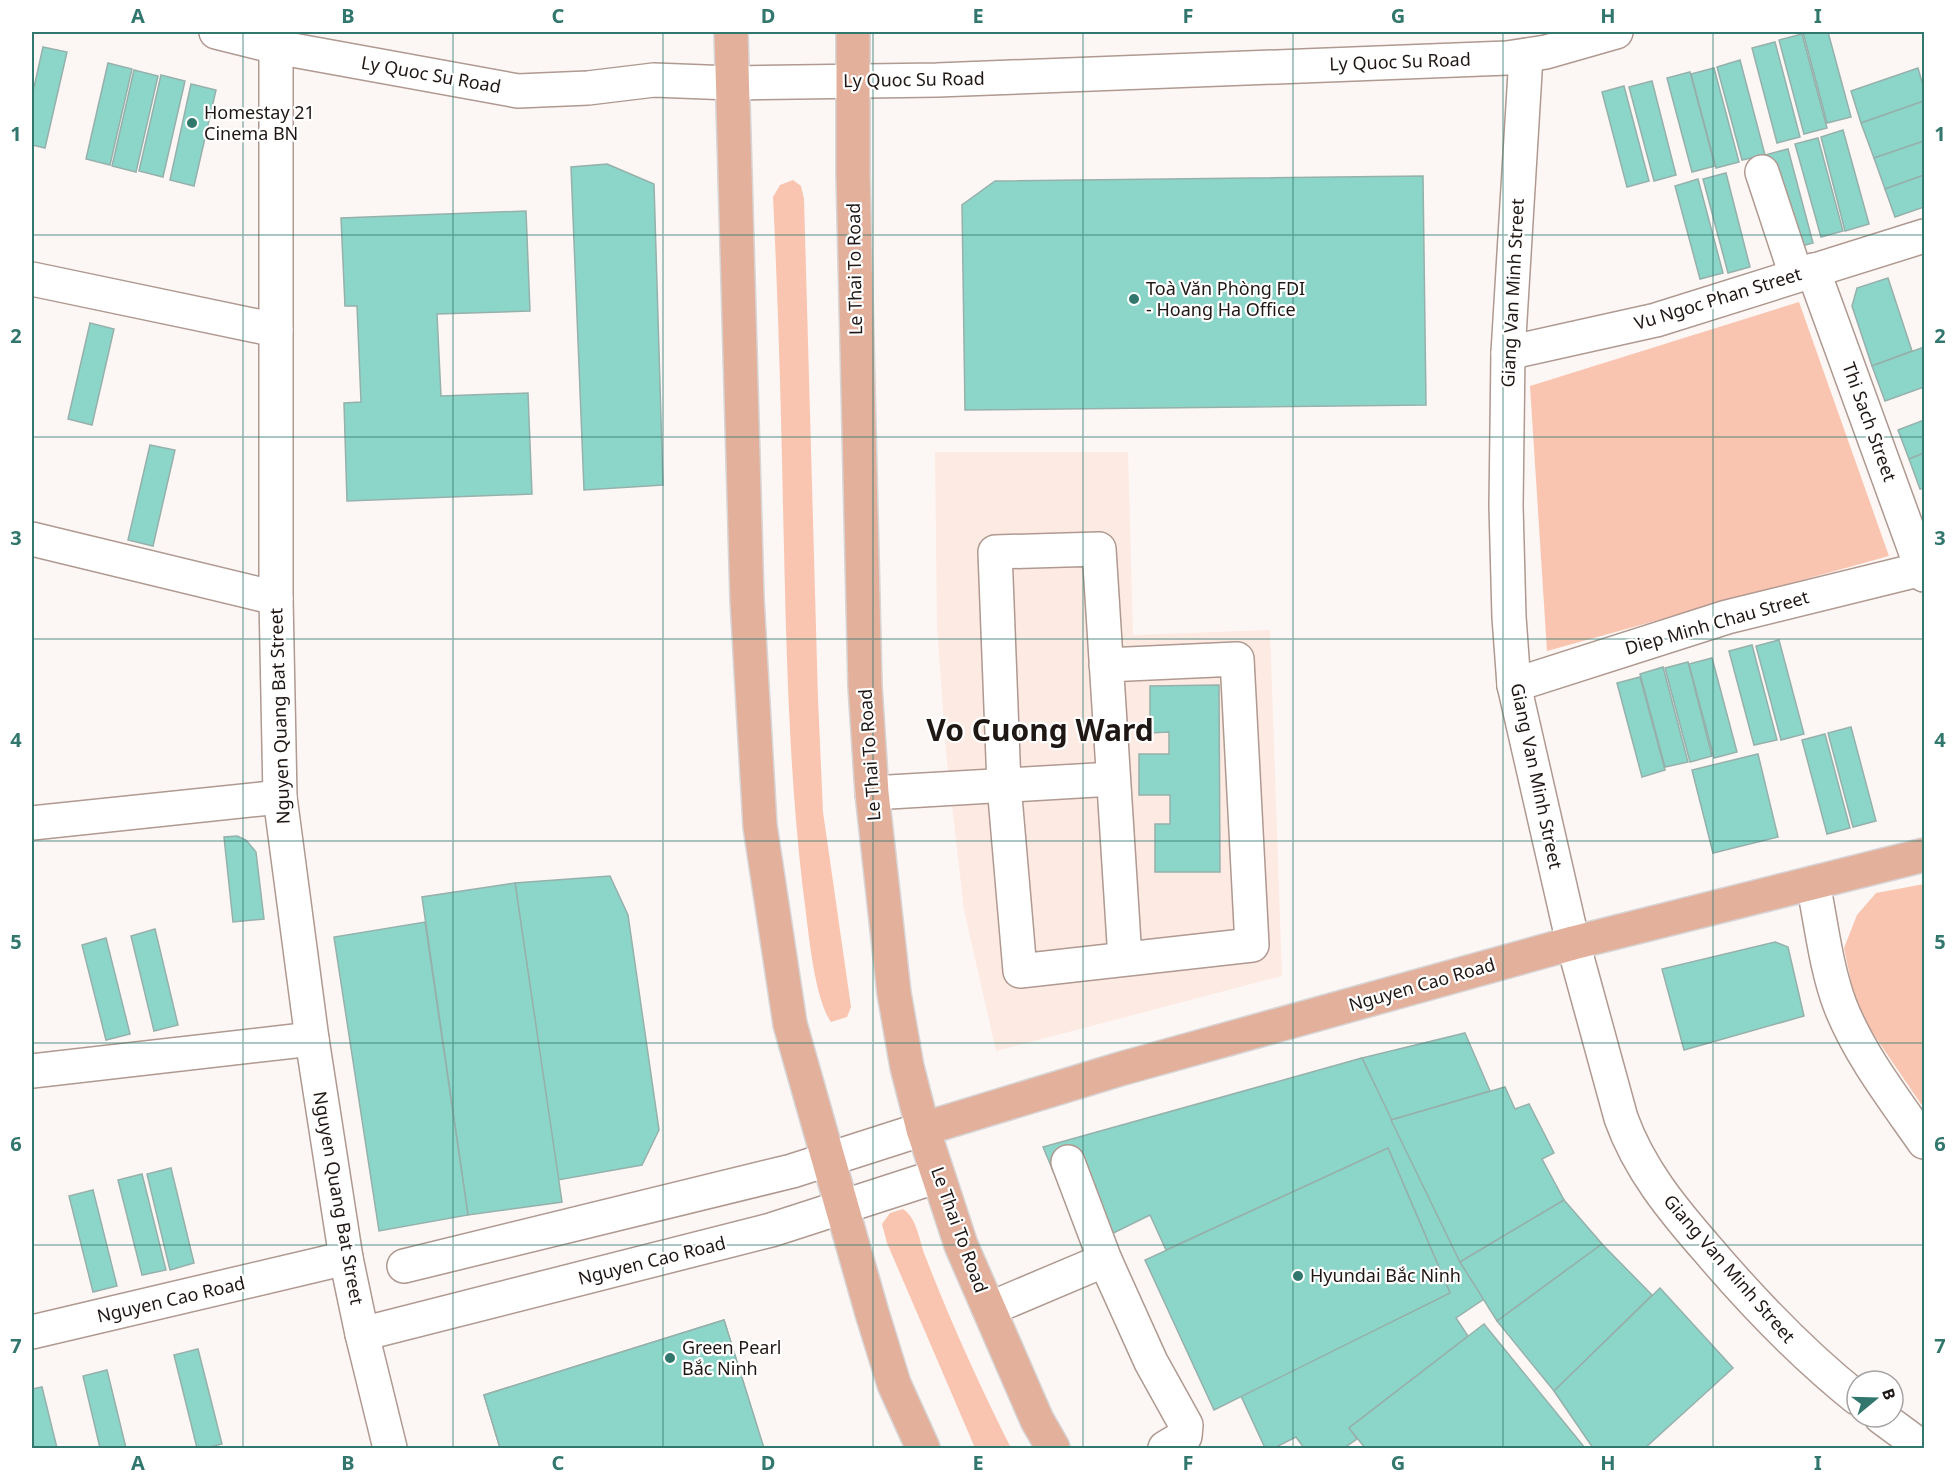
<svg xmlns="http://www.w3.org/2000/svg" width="1956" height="1480" viewBox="0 0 1956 1480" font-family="'Noto Sans',sans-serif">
<rect width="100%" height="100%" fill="#fcf7f5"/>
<path fill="#fdeae2" d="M935 452H1128L1133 635 1270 630 1282 976 996 1051 964 910 946 752 937 626Z"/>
<g fill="#fac5b0">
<path d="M793 180 801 186 804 199 818 699 823 812 851 1007 847 1017 831 1022C813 996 808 924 803 890 788 763 786 634 783 506 781 403 778 300 773 197L780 185Z"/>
<path d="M1799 302 1889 556 1547 651 1530 386Z"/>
<path d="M1924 884V1106L1921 1104 1857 1010 1844 948 1857 915 1876 893Z"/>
<path d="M903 1209C918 1219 919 1242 926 1258 951 1323 980 1386 1011 1448H975L887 1243 882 1224 890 1213Z"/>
</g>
<g fill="#8cd6c9" stroke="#96b0ab" stroke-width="1.5">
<path d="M1803 32H1828L1851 117 1827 123Z"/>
<path d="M1802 34 1827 128 1804 134 1779 40Z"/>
<path d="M1775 42 1800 137 1777 143 1752 48Z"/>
<path d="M43 47 67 52 45 148 32 145V96Z"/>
<path d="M1740 60 1765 155 1742 160 1717 67Z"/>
<path d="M108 63 132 69 110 165 86 159Z"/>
<path d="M1714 68 1739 162 1716 168 1691 74Z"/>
<path d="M1918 68 1924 89V101L1861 123 1851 91Z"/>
<path d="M134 70 158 76 136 172 112 166Z"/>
<path d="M1690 72 1715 166 1692 172 1667 78Z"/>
<path d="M161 75 185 81 163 177 139 171Z"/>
<path d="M1652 81 1676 175 1654 181 1629 87Z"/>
<path d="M191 84 216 90 194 186 170 180Z"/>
<path d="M1624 86 1649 181 1627 187 1602 92Z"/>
<path d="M1924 101V141L1874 158 1861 123Z"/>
<path d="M1843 130 1869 224 1845 231 1821 137Z"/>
<path d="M1818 138 1843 231 1821 237 1795 144Z"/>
<path d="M1924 141V175L1885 189 1874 158Z"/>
<path d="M1788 149 1813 243 1790 249 1765 155Z"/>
<path d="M607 164 654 184 663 485 584 490 571 167Z"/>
<path d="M1726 173 1750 267 1728 273 1703 179Z"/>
<path d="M1924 175V207L1895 217 1885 189Z"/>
<path d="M1423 176 1426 405 965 410 962 205 995 181Z"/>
<path d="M1698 179 1723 273 1700 279 1675 186Z"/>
<path d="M526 211 530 311 437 314 441 396 528 393 532 494 347 501 344 403 361 402 357 306H345L341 218Z"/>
<path d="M1888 278 1912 351 1872 366 1852 306 1857 288Z"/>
<path d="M90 323 114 329 92 425 68 419Z"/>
<path d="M1924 347V387L1885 401 1872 366Z"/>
<path d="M1924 420V453L1909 459 1898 430Z"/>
<path d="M150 445 175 450 153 546 128 540Z"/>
<path d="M1924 453V488L1920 489 1909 459Z"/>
<path d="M1779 640 1804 734 1781 740 1756 646Z"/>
<path d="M1752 645 1777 740 1754 745 1729 651Z"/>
<path d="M1712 658 1737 752 1714 758 1689 664Z"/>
<path d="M1688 662 1712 756 1690 762 1665 668Z"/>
<path d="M1663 667 1688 762 1665 767 1640 674Z"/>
<path d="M1640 677 1665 770 1642 777 1617 683Z"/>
<path d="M1219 685 1220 872H1155V824H1170V795H1139V754H1169V732L1150 733V686Z"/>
<path d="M1851 727 1876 821 1853 827 1828 733Z"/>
<path d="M1825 734 1850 828 1827 834 1802 740Z"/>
<path d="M1758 754 1778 837 1713 853 1692 770Z"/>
<path d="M237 836 246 840 256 852 264 919 233 922 224 837Z"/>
<path d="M610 876 628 915 659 1130 642 1165 558 1180 515 883Z"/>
<path d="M515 883 562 1202 468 1215 422 897Z"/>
<path d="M425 922 468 1215 379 1231 334 937Z"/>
<path d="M155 929 178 1025 154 1031 131 936Z"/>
<path d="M106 938 130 1034 106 1040 82 945Z"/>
<path d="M1775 942 1788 947 1804 1016 1684 1050 1662 969Z"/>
<path d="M1465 1033 1490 1091 1391 1120 1362 1058Z"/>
<path d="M1362 1058 1460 1262 1484 1299 1456 1318 1468 1336 1349 1428 1357 1439 1344 1448H1304L1296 1437 1274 1448H1265L1241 1396 1450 1293 1388 1148 1166 1250 1150 1215 1085 1247 1043 1147Z"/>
<path d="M1505 1087 1515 1109 1529 1104 1554 1153 1542 1159 1564 1200 1460 1262 1391 1120Z"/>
<path d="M1388 1148 1450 1293 1214 1410 1145 1260Z"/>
<path d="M171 1168 194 1263 170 1270 147 1174Z"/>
<path d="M142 1174 166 1270 142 1275 118 1180Z"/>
<path d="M93 1190 117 1286 93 1292 69 1196Z"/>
<path d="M1564 1200 1602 1244 1497 1321 1460 1262Z"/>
<path d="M1602 1244 1652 1295 1554 1391 1497 1321Z"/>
<path d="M1660 1288 1733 1368 1645 1448H1593L1554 1391Z"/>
<path d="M724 1320 758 1430 699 1448H500L484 1395Z"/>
<path d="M724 1320 764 1448H500L484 1395Z"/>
<path d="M1484 1324 1585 1448H1365L1349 1428Z"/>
<path d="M198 1349 222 1444 206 1448H197L174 1355Z"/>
<path d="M107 1370 126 1448H100L83 1376Z"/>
<path d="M42 1387 57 1448H32V1389Z"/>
</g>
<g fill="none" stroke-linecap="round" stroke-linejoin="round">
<defs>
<g id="minor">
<path d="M216 32 276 47 518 91 588 88 654 80 731 83 937 80 1507 58 1546 52 1616 32"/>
<path d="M276 47V598L280 797 312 1039 346 1258 362 1334 390 1448"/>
<path d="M1526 56 1508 353 1506 506 1509 617 1514 685 1573 943 1621 1118C1639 1169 1673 1210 1708 1250 1754 1304 1802 1354 1857 1398"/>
<path d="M1762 172 1796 275"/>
<path d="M1813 270 1924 575"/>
<path d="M32 279 276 330"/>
<path d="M1508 353 1656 320 1924 236"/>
<path d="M32 539 276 598"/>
<path d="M1106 665 1237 659 1252 945 1020 971 1004 785 995 552 1099 549 1125 959"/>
<path d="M1514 685 1727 617 1922 569"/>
<path d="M872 793 1113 779"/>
<path d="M32 823 280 797"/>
<path d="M1813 883C1821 922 1826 968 1840 1005 1859 1054 1894 1099 1924 1142"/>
<path d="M32 1071 312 1039"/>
<path d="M1068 1162 1105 1260"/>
<path d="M404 1266 792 1171 923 1129"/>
<path d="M989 1309 1105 1260 1151 1362 1186 1425 1185 1436 1165 1448"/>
<path d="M32 1332 346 1258"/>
<path d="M362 1334 771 1230 938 1176"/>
<path d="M1881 1417 1923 1448"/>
</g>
<g id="major">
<path d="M731 32 747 599 760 826 790 1024 872 1313 894 1384 923 1448"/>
<path d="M853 32V172L865 686 872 793 894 993 907 1067 923 1129 961 1245 1037 1420 1053 1448"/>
<path d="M923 1129 1120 1069 1573 943 1924 855"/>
</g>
</defs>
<use href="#minor" stroke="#af9990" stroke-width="36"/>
<use href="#major" stroke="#d7d5d5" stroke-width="36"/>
<use href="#minor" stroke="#fff" stroke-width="33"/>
<use href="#major" stroke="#e3b09c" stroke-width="33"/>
</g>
<path fill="none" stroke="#31776d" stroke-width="1.5" stroke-opacity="0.55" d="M243 32V1448M453 32V1448M663 32V1448M873 32V1448M1083 32V1448M1293 32V1448M1503 32V1448M1713 32V1448M32 235H1924M32 437H1924M32 639H1924M32 841H1924M32 1043H1924M32 1245H1924"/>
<g fill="#31776d" stroke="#fff" stroke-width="2">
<circle cx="192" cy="123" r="6"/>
<circle cx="1134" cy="299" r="6"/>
<circle cx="1298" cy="1276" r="6"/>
<circle cx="670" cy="1358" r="6"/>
</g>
<g text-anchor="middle" stroke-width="4.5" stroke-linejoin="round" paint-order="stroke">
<g font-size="18" fill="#1f1714" stroke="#fff">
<text transform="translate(1400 62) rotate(-2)" y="6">Ly Quoc Su Road</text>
<text transform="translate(431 75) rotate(10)" y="6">Ly Quoc Su Road</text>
<text transform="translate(914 80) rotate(-1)" y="6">Ly Quoc Su Road</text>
<text transform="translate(855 269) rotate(-91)" y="6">Le Thai To Road</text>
<text transform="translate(1513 293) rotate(-87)" y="6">Giang Van Minh Street</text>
<text transform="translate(1718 299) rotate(-17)" y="6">Vu Ngoc Phan Street</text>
<text transform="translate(1869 422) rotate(70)" y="6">Thi Sach Street</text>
<text transform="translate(1717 623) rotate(-16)" y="6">Diep Minh Chau Street</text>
<text transform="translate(280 716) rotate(-92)" y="6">Nguyen Quang Bat Street</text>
<text transform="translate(870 755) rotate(-94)" y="6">Le Thai To Road</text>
<text transform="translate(1536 776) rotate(78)" y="6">Giang Van Minh Street</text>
<text transform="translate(1422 985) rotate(-16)" y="6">Nguyen Cao Road</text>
<text transform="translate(338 1198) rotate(80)" y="6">Nguyen Quang Bat Street</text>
<text transform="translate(959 1230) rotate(70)" y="6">Le Thai To Road</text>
<text transform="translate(652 1261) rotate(-14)" y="6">Nguyen Cao Road</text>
<text transform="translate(1729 1269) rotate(49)" y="6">Giang Van Minh Street</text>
<text transform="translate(171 1300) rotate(-13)" y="6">Nguyen Cao Road</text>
</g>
<g font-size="18" fill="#1f1714" stroke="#fff" text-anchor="start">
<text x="204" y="119">Homestay 21<tspan x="204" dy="21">Cinema BN</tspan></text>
<text x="1146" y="295">Toà Văn Phòng FDI<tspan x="1146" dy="21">- Hoang Ha Office</tspan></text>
<text x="1310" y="1282">Hyundai Bắc Ninh</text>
<text x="682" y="1354">Green Pearl<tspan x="682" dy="21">Bắc Ninh</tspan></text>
</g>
<g font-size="30" font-weight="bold" fill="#1f1714" stroke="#fff">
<text x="1040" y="741">Vo Cuong Ward</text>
</g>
</g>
<rect width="1956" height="1480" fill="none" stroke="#ffffff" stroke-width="66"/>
<g transform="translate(1875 1399) rotate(71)"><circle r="28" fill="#ffffff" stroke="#a5a2a1" stroke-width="1.5"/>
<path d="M0-4.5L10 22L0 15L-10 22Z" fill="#31776d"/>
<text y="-9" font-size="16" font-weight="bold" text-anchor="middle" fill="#1f1714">B</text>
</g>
<rect x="33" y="33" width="1890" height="1414" fill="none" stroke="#31776d" stroke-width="2"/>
<g font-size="20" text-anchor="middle" font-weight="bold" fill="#31776d">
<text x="138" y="23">A</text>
<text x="348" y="23">B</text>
<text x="558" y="23">C</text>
<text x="768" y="23">D</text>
<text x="978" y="23">E</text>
<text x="1188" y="23">F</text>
<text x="1398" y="23">G</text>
<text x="1608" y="23">H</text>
<text x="1818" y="23">I</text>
<text x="16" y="141">1</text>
<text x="1940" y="141">1</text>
<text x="16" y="343">2</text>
<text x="1940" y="343">2</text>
<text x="16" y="545">3</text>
<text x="1940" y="545">3</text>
<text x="16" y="747">4</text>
<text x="1940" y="747">4</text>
<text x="16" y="949">5</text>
<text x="1940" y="949">5</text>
<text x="16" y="1151">6</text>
<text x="1940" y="1151">6</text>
<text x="16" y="1353">7</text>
<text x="1940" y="1353">7</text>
<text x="138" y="1470">A</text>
<text x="348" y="1470">B</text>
<text x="558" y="1470">C</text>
<text x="768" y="1470">D</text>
<text x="978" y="1470">E</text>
<text x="1188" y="1470">F</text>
<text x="1398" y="1470">G</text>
<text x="1608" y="1470">H</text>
<text x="1818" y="1470">I</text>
</g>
</svg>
